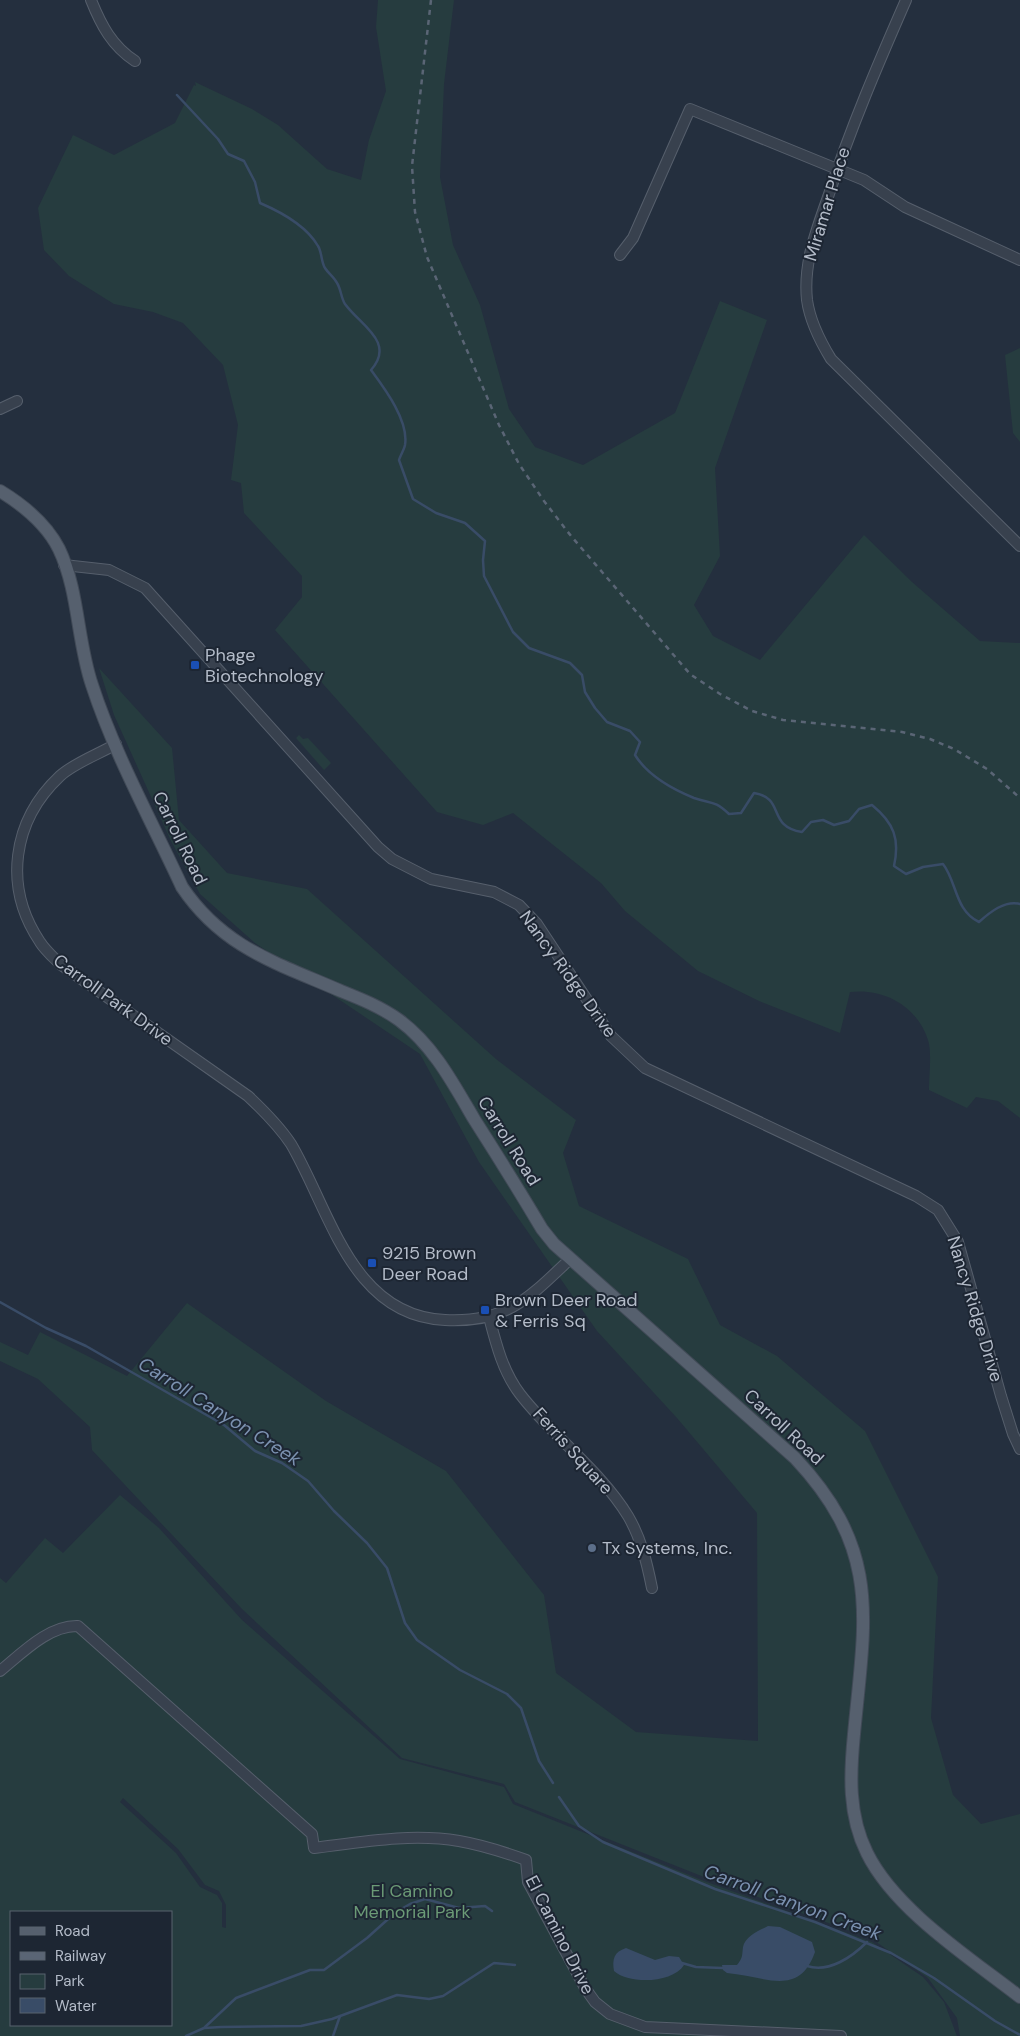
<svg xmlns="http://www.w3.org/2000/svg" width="1020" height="2036" viewBox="0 0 1020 2036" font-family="'DM Sans',sans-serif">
<rect width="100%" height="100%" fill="#242f3e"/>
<g fill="#263c3f" fill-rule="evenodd">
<path d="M378 0H454L444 84 440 177 453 245 480 305 509 409 535 447 583 465 675 413 720 301 767 320 715 468 720 556 694 605 713 636 760 660 864 535 912 582 980 641 1020 643V1118L998 1101 976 1097 967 1108 929 1090C929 1077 932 1051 928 1040 917 1006 884 988 850 992L840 1033 759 1001 698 971 625 911 601 883 513 813 483 825 437 812 275 630 302 597V576L244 513 241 483 231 480 238 425 223 365 183 323 153 312 114 304 69 276 44 250 38 208 73 135 114 155 175 123 194 85 196 86 195 82 252 109 278 125 327 169 361 180 369 140 386 91 376 27Z"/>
<path d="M1020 348V442L1013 433 1005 355Z"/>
<path d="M99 668 172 748 179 820 227 873 307 889 496 1059 576 1120 563 1153 579 1206 688 1259 720 1325 777 1356 865 1431 938 1577 931 1718 953 1795 981 1824 1020 1814V2036H960L957 2018 928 1978 872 1939 709 1879 515 1802 504 1784 402 1758 242 1609 92 1450 90 1427 38 1379 0 1361V1342L28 1355 40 1332 127 1376 187 1303 326 1401 446 1471 544 1595 556 1673 636 1732 758 1741 757 1513 677 1418 597 1331 479 1162 420 1054 255 943 200 894 171 841 114 715Z"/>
<path d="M299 735 303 739 308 738 331 763 324 770 296 738Z"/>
<path d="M120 1495 159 1528 242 1620 400 1759 504 1787 513 1804 704 1881 872 1942 923 1977 944 2002 957 2036H0V1578L6 1583 45 1538 63 1553ZM123 1798 178 1849 205 1885 219 1891 226 1905V1928L222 1927V1903L217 1895 200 1887 176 1853 120 1802ZM11 1912H171V2025H11Z"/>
</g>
<g fill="#394c67">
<path d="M768 1926 780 1927 812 1942 815 1952C799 1998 765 1976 727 1973L723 1970 722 1965H737C743 1958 742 1955 743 1947 745 1936 760 1930 768 1926Z"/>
<path d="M626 1948 655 1960 669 1956 679 1957 684 1965C672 1984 628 1984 614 1971 612 1959 614 1952 626 1948Z"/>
</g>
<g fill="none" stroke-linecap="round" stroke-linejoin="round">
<g stroke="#394c67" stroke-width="2.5">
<path d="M177 95 218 139 228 154 244 161 255 182 260 203C281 212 306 225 318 246 322 252 321 262 325 268 328 273 334 277 337 283 341 289 341 298 345 304 360 325 396 342 371 370 385 389 409 421 405 445 404 450 400 456 399 460L413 499 436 513 465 523 485 541 483 560 484 576 513 632 529 648 570 663 582 675 585 692 595 708 607 722 630 731 640 742 635 755C648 776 672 789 694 798 712 804 714 800 729 814L741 813 754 793C786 798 766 826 802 832L811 822 823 820 834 825 849 821 859 809 872 805C894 823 900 839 894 866L906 874 923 867 943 864C957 882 955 911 979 922 990 912 1005 900 1020 904"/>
<path d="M0 1302 46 1328 86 1346 224 1425 255 1451 282 1463 308 1481 334 1511 367 1543 387 1568 405 1623 417 1640 460 1670 507 1694 521 1708 539 1761 553 1783"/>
<path d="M559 1797 579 1826 603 1842 715 1889 815 1922 891 1953 934 1978 995 2021 1020 2035"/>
<path d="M682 1963 696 1967 723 1968"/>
<path d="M807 1966C829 1973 852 1957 867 1942"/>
<path d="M205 2027 236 1998 310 1970H324L367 1938 396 1912 410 1904 425 1899 459 1908 485 1906 492 1911"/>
<path d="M186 2036 204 2028 221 2027 301 2026 332 2019 397 1995 429 1999 443 1996 494 1963 515 1965"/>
<path d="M333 2036 340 2016"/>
</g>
<defs>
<g id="minor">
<path d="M91 0C101 25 112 46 135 61"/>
<path d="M906 0C878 64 851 127 829 194 817 229 803 262 807 300 810 322 820 341 831 359L1020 546"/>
<path d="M620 255 633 238 690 109 864 180 905 207 1020 260"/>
<path d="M0 409 17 401"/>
<path d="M64 565 109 570 145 588 378 847 392 859 431 879 494 892 519 905 537 924 611 1036 645 1068 916 1196 938 1210 958 1242 1001 1396 1013 1434 1020 1449"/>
<path d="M116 744C99 754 74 763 60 776 12 821 3 887 40 942 45 950 53 957 60 964L248 1096C264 1111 279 1126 291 1144 330 1210 351 1316 445 1320 506 1323 528 1299 569 1260"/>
<path d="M489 1317C496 1344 503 1372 520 1394 553 1437 600 1470 628 1516 641 1538 647 1563 652 1588"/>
<path d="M0 1671C22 1653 49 1625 78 1626L312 1834 314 1848C362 1842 411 1833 459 1841 482 1845 504 1852 526 1860L528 1882 585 1988 595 2002 610 2014 645 2027 841 2036"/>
</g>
<path id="major" d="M0 491C23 505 46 523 59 549 79 591 77 641 92 685 114 753 152 822 182 887 223 948 277 963 341 991 361 999 381 1007 399 1020 433 1045 453 1083 474 1119 497 1155 520 1192 542 1229L554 1244 795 1458C882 1551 865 1618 854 1734 850 1774 848 1815 867 1853 895 1910 970 1958 1020 1997"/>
</defs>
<use href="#minor" stroke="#565f6c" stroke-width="12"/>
<use href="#major" stroke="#414a57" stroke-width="14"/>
<use href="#minor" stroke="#38414e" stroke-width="10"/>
<use href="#major" stroke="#56606e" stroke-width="12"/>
<path stroke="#5a6575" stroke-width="2.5" stroke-dasharray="5 5" stroke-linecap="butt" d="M431 0 412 166 415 212 427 257 499 425 519 464 544 501 571 536 690 674 720 694 752 711 783 720 902 732 930 739 954 749 987 769 1020 798"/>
</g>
<g fill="#1a4fb4" stroke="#1d2633" stroke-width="2">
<rect x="190" y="660" width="10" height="10" rx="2.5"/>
<rect x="367" y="1258" width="10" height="10" rx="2.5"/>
<rect x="480" y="1305" width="10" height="10" rx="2.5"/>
</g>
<circle fill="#5c6f8a" stroke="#1d2633" stroke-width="2" cx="592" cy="1548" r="5"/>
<g text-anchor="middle" stroke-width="4" stroke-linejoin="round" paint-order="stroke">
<g font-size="18" fill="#b4bcc9" stroke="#1d2633">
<text transform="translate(827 204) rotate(-73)" y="6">Miramar Place</text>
<text transform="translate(180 838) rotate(64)" y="6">Carroll Road</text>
<text transform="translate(568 974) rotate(54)" y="6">Nancy Ridge Drive</text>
<text transform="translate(113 1000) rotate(36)" y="6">Carroll Park Drive</text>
<text transform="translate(509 1141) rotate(58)" y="6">Carroll Road</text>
<text transform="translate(975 1309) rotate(73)" y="6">Nancy Ridge Drive</text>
<text transform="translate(784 1427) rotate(43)" y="6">Carroll Road</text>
<text transform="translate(573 1451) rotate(48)" y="6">Ferris Square</text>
<text transform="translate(560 1935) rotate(63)" y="6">El Camino Drive</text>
</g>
<g font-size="18" fill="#b4bcc9" stroke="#1d2633" text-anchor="start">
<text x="205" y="661">Phage<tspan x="205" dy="21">Biotechnology</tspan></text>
<text x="382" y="1259">9215 Brown<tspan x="382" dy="21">Deer Road</tspan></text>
<text x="495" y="1306">Brown Deer Road<tspan x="495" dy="21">&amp; Ferris Sq</tspan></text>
<text x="602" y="1554">Tx Systems, Inc.</text>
</g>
<g font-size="18" fill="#6b9a76" stroke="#1d2633">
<text x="412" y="1897">El Camino<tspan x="412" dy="21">Memorial Park</tspan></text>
</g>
<g font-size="19" font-style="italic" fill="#7c92b1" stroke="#1d2633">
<text transform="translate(220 1411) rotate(32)" y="7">Carroll Canyon Creek</text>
<text transform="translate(793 1902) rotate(20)" y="7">Carroll Canyon Creek</text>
</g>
</g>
<rect x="10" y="1911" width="162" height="115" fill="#1d2633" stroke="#59626f"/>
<rect x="20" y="1927" width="25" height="8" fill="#56606e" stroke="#59626f"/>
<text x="55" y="1936" font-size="15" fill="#b4bcc9">Road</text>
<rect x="20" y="1952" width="25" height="8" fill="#5a6575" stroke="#59626f"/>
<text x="55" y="1961" font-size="15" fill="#b4bcc9">Railway</text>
<rect x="20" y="1974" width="25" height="15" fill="#263c3f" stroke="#59626f"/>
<text x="55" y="1986" font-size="15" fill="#b4bcc9">Park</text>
<rect x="20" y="1998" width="25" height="15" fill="#394c67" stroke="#59626f"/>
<text x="55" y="2011" font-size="15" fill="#b4bcc9">Water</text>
</svg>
